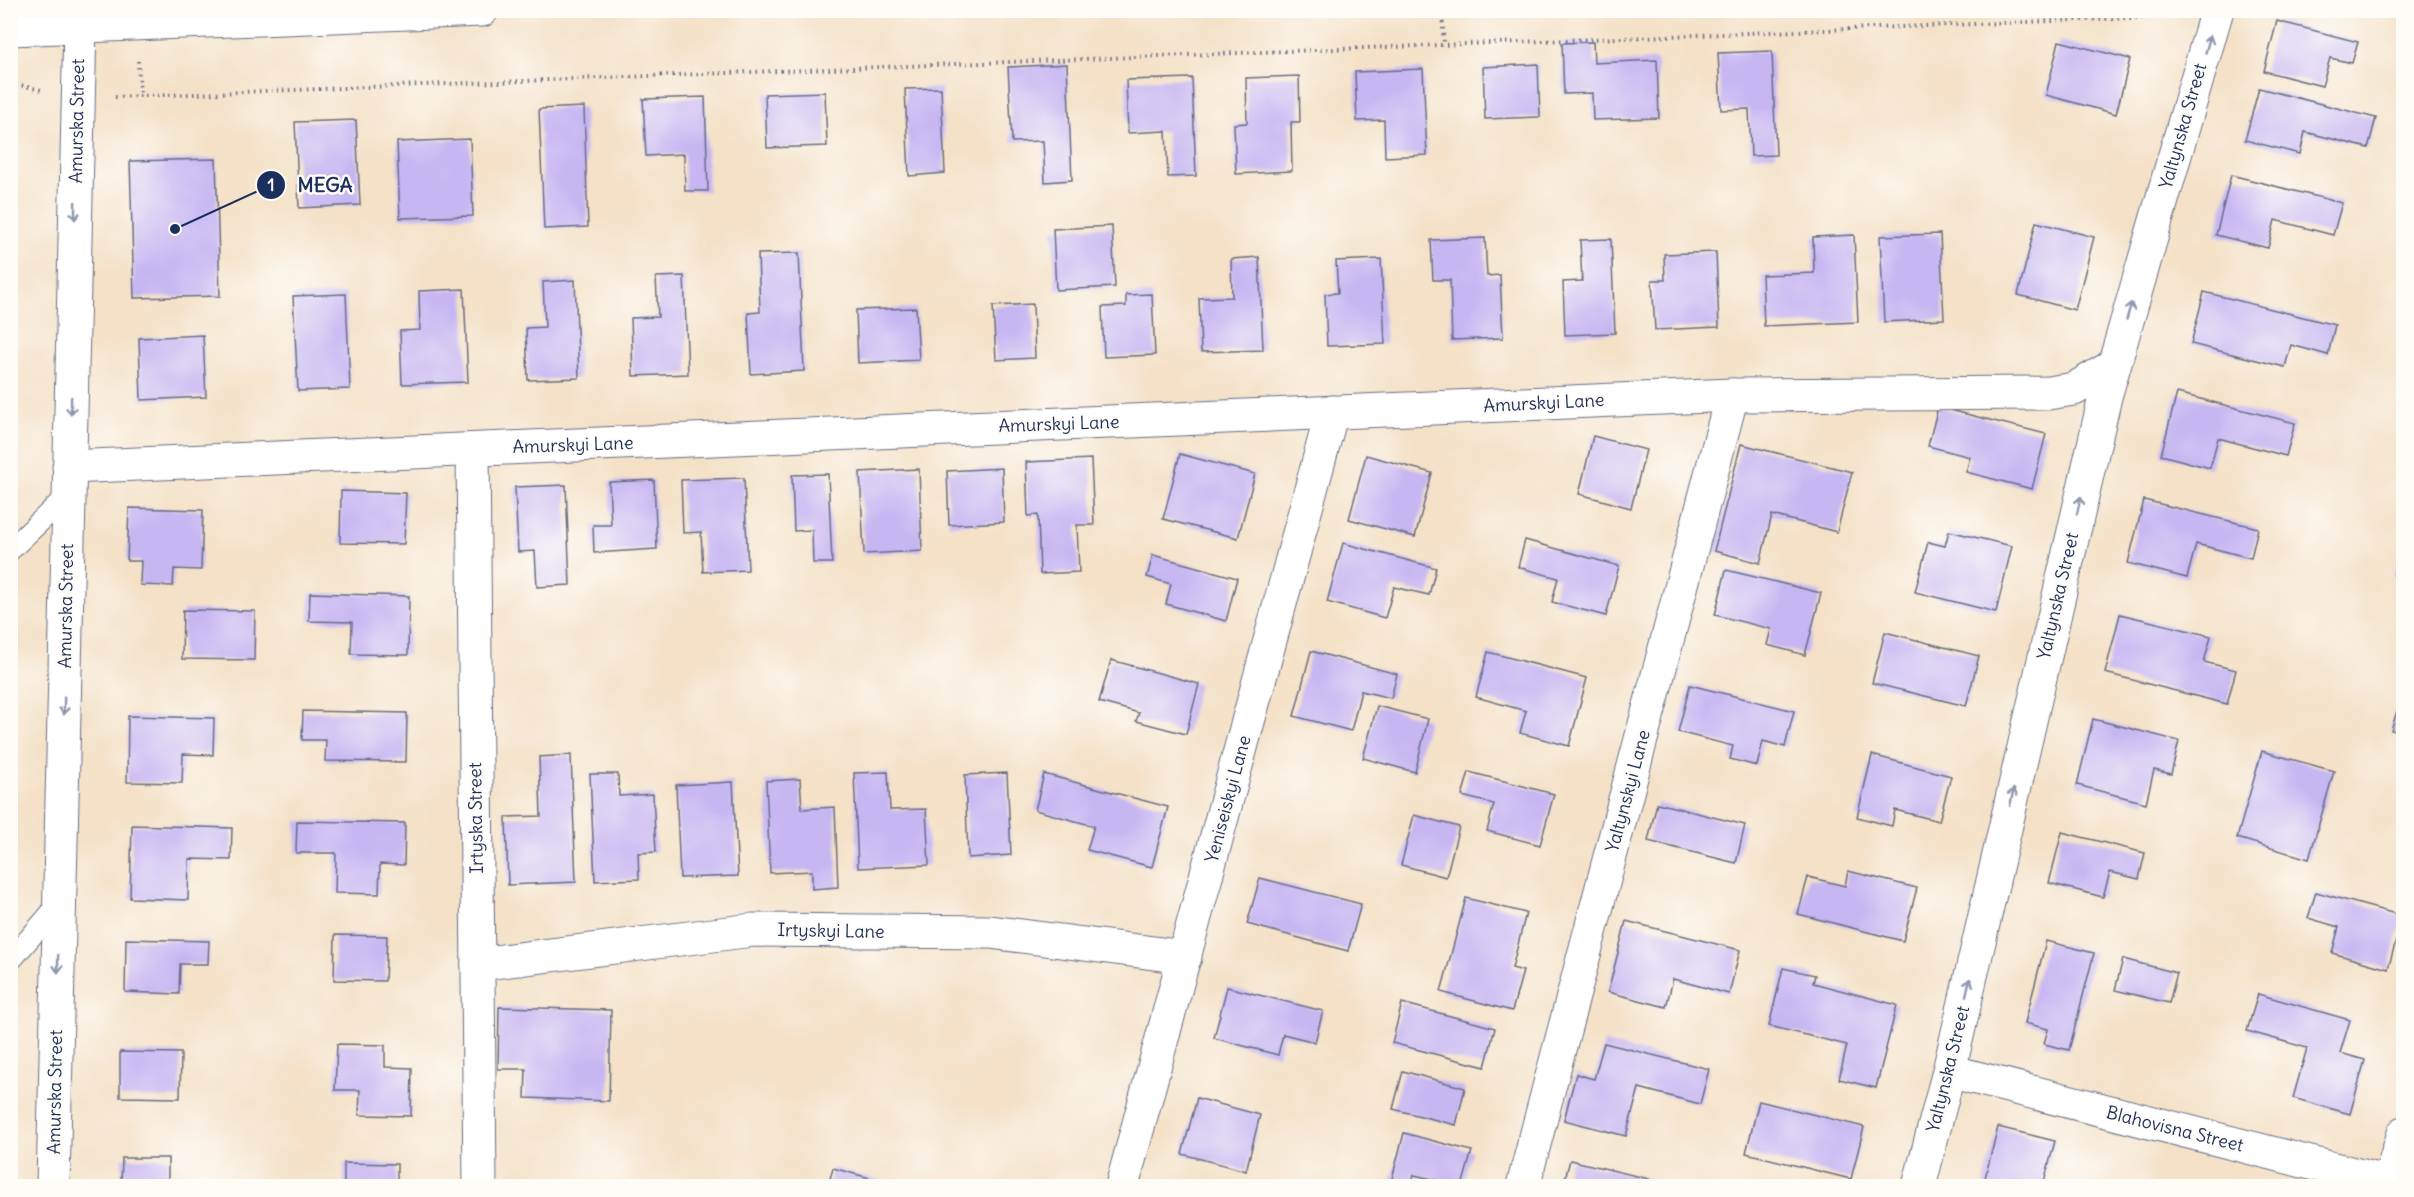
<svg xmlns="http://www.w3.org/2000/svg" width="2414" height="1197" viewBox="0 0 2414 1197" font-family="Delius,sans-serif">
<rect width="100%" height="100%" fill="#fdfcf7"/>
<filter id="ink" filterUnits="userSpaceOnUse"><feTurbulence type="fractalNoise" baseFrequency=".0167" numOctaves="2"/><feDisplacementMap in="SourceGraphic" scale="12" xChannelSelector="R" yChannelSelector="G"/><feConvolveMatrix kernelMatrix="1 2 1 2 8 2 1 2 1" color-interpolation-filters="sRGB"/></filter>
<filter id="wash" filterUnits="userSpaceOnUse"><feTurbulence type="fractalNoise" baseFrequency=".008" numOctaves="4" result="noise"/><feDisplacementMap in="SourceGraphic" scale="24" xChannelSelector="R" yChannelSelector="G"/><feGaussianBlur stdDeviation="1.35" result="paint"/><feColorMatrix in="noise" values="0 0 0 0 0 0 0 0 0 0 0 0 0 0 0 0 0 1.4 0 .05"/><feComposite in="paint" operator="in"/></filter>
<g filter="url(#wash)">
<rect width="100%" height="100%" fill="#f4e1c7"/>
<g id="blocks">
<g fill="#c6b6f2">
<path d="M2277 21 2358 42 2352 63 2330 58 2322 86 2264 71Z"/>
<path d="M2059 41 2130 59 2116 114 2046 95Z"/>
<path d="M1593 42 1594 63 1657 60 1659 118 1593 120 1592 93 1564 94 1562 43Z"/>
<path d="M1772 51 1776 155 1751 156 1749 109 1721 110 1718 53Z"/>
<path d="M1067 64 1072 180 1045 182 1043 141 1012 142 1008 67Z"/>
<path d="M1538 64 1540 117 1485 119 1483 67Z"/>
<path d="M1423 69 1427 155 1385 157 1384 120 1357 121 1355 72Z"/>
<path d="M1299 76 1300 122H1291L1292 171 1236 174 1234 124 1247 123 1246 78Z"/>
<path d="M1192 78 1196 176 1168 177 1166 131 1128 133 1126 80Z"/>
<path d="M941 88 945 173 909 176 905 89Z"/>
<path d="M2259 88 2376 118 2368 148 2305 132 2300 154 2245 140Z"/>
<path d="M825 92 827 146 767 148 765 94Z"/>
<path d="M705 97 708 191H685L684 154 646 156 643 99Z"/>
<path d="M584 107 588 227 544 229 539 109Z"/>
<path d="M356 120 360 205 299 208 295 122Z"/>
<path d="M470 139 473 216 400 218 397 142Z"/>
<path d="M216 159 220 296 134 298 130 161Z"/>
<path d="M2231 175 2342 203 2333 235 2275 220 2268 248 2216 235Z"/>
<path d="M2036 222 2094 237 2075 310 2018 295Z"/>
<path d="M1112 226 1115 287 1056 290 1053 229Z"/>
<path d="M1940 234 1944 319 1884 322 1880 236Z"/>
<path d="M1854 235 1858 322 1764 326 1762 275 1814 273 1813 237Z"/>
<path d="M1485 238 1487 276 1500 275 1503 338 1452 340 1450 280H1433L1431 240Z"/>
<path d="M1611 239 1615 333 1565 335 1563 282 1582 281 1580 240Z"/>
<path d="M1716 252 1719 327 1655 330 1652 280H1665L1664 254Z"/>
<path d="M799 253 804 371 751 374 748 313 760 312 758 254Z"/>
<path d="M1259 257 1263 350 1201 352 1199 298 1232 297 1231 259Z"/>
<path d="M1381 259 1385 344 1327 346 1325 294 1338 293 1336 261Z"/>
<path d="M684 276 688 374 633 376 631 318 658 317 656 277Z"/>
<path d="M575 280 579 378 528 380 526 328 545 327 543 282Z"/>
<path d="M464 289 468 382 402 384 400 331 420 330 419 291Z"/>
<path d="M2204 292 2335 325 2328 355 2291 345 2285 367 2191 344Z"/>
<path d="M346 294 350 389 298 391 293 296Z"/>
<path d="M1152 294 1155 355 1104 357 1102 307 1126 306V295Z"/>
<path d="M1033 304 1035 358 996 360 993 306Z"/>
<path d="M916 308 919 360 858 363 856 310Z"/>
<path d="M203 335 206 397 141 400 139 338Z"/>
<path d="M2177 393 2295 423 2286 456 2218 438 2210 468 2161 455Z"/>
<path d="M1938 407 2046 434 2032 489 1966 472 1970 457 1928 446Z"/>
<path d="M1593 436 1646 450 1631 508 1579 494Z"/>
<path d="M1741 444 1852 472 1837 532 1772 515 1760 563 1714 551Z"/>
<path d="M1180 454 1255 474 1238 538 1163 519Z"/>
<path d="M1366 455 1432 473 1415 537 1349 519Z"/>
<path d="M1091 459 1094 525H1077L1079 572 1040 574 1038 515 1028 516 1026 462Z"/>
<path d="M1002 468 1004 522 949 525 947 471Z"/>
<path d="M919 469 922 551 864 554 860 472Z"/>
<path d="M828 474 832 563H813L812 530 794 531 792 475Z"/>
<path d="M744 478 748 570 703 572 701 532 683 533 681 480Z"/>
<path d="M654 480 657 549 594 553 593 525H611L609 482Z"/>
<path d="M566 485 570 585 537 587 535 551 518 552 515 487Z"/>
<path d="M341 491 406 493 404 544 340 543Z"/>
<path d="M2144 500 2258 528 2251 558 2196 544 2187 578 2128 563Z"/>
<path d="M129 508 203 510 201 570 174 569 173 586 140 585 141 561H127Z"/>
<path d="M1949 531 2012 546 1996 612 1915 592 1928 542 1945 546Z"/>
<path d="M1525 540 1619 566 1606 616 1552 602 1558 578 1518 567Z"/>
<path d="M1343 543 1436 568 1429 595 1394 587 1385 618 1327 602Z"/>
<path d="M2401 549 2404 550V578L2394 575Z"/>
<path d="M1153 555 1237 578 1226 621 1166 604 1171 584 1147 577Z"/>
<path d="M1726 570 1821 593 1805 655 1767 645 1771 629 1715 615Z"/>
<path d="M310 593 409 596 408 655 351 654 352 622 309 621Z"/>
<path d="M183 610 255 611 254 660 182 659Z"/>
<path d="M2120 614 2211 636 2204 662 2236 670 2227 704 2105 673Z"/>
<path d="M1885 632 1979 656 1966 706 1872 683Z"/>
<path d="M1311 651 1397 674 1391 698 1361 691 1351 731 1294 716Z"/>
<path d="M1488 652 1587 678 1569 746 1520 733 1526 711 1476 697Z"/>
<path d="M1111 660 1199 684 1186 734 1136 721 1139 713 1099 702Z"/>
<path d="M1690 685 1794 711 1785 747 1763 741 1757 766 1730 759 1733 746 1678 732Z"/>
<path d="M2404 689V733L2391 730Z"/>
<path d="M1377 706 1428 719 1415 772 1363 758Z"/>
<path d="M303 711 407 713 406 762 325 761 326 740H302Z"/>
<path d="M128 716 214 718 213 755 183 754 182 783 127 782Z"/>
<path d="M2093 719 2179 741 2171 774 2154 770 2146 803 2077 785Z"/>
<path d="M2262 751 2334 771 2309 859 2237 838Z"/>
<path d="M571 755 576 882 508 885 506 817 541 816 539 757Z"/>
<path d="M1872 755 1951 776 1939 821 1895 810 1892 826 1857 817Z"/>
<path d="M888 772 890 810 926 809 929 865 858 868 854 773Z"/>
<path d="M1469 772 1554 794 1540 845 1487 831 1494 804 1462 796Z"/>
<path d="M1007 773 1011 855 968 858 965 775Z"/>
<path d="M590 774H618L619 796 653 794 656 852 638 853 639 879 595 881Z"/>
<path d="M1044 774 1168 807 1152 867 1087 850 1094 826 1035 810Z"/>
<path d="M800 779 802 809 835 807 838 887 812 889V871L770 873 766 781Z"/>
<path d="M733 782 738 876 680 878 676 785Z"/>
<path d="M1657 803 1745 825 1736 863 1648 841Z"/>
<path d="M1414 815 1459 827 1446 877 1401 865Z"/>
<path d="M297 821 405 823 404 865 380 864 379 894 335 893 336 853H296Z"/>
<path d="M132 825 232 828 231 860 189 859 188 900 130 898Z"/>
<path d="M2062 832 2145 853 2139 879 2110 872 2103 897 2049 883Z"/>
<path d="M1848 871 1917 888 1903 941 1798 914 1808 877 1845 886Z"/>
<path d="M1260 878 1361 904 1348 951 1247 924Z"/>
<path d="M2316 892 2403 916 2388 969 2332 953 2339 927 2308 918Z"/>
<path d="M1466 898 1526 913 1512 968 1523 971 1512 1011 1441 992Z"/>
<path d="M1626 921 1740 950 1729 994 1673 979 1666 1007 1608 992Z"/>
<path d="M335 935 387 936 385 981 334 980Z"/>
<path d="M126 939 209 941 208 964H180L179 994 125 992Z"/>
<path d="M2046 941 2094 953 2069 1050 2044 1044 2048 1029 2025 1023Z"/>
<path d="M2123 959 2177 973 2169 1003 2115 990Z"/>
<path d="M1783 968 1815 975 1813 983 1897 1005 1876 1088 1839 1079 1847 1045 1769 1026Z"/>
<path d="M1227 987 1323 1011 1315 1042 1283 1034 1278 1055 1214 1038Z"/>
<path d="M2258 994 2350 1020 2340 1053 2365 1060 2350 1114 2293 1098 2307 1048 2247 1031Z"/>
<path d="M1402 1003 1495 1028 1485 1067 1392 1043Z"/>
<path d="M499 1007 611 1010 609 1101 525 1098 526 1069H498Z"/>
<path d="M1604 1043 1709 1069 1700 1104 1639 1088 1626 1136 1564 1120 1576 1074 1594 1079Z"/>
<path d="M337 1044 385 1045V1067L412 1068 411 1116 359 1115 360 1090H335Z"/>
<path d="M120 1052 181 1053 180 1098 120 1097Z"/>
<path d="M1403 1071 1465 1088 1456 1125 1393 1109Z"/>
<path d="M1197 1098 1260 1115 1246 1171 1182 1154Z"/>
<path d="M1759 1101 1864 1127 1851 1179 1746 1153Z"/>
<path d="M1998 1127 2055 1141 2043 1186H1983Z"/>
<path d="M1404 1133 1472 1151 1462 1186 1414 1175 1411 1186H1390Z"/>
<path d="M122 1158H168V1186H121Z"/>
<path d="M1570 1160 1649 1179 1647 1186H1563Z"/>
<path d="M344 1163 397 1164V1186H344Z"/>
<path d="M833 1168 899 1186H828Z"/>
<path d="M521 1184 565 1185V1186H521Z"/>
</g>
</g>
</g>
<g filter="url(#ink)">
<use href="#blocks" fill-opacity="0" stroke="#676d83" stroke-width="1.5"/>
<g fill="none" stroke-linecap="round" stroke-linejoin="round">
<defs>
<g id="service">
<path d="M10 550 69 494"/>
<path d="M10 961 59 904"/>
</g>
<g id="minor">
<path d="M473 450 480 1186"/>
<path d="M69 467 1732 395 2048 393 2074 389 2112 367"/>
<path d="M478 964 753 930 990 932 1185 957"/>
<path d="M1949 1071 2401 1186"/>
<path d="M53 1186 80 26"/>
<path d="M1122 1186 1332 412"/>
<path d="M1523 1186 1732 395"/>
<path d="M1919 1186 1949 1071 2105 397 2217 10"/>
<path d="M2388 1186 2404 1133"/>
</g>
<path id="tertiary" d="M10 29 482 10"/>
</defs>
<use href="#service" stroke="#676d83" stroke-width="23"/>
<use href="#minor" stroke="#676d83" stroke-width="35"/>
<use href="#tertiary" stroke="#676d83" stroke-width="35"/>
<g stroke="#676d83" stroke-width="4" stroke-dasharray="1.5 4.5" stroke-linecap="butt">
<path d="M1442 10 1444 45"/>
<path d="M138 61 140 96"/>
<path d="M10 83 42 90"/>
<path d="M115 97 2155 17 2176 10"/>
</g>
<use href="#service" stroke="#fff" stroke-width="21"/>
<use href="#minor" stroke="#fff" stroke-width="33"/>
<use href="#tertiary" stroke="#fff" stroke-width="33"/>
</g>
<defs><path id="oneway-shaft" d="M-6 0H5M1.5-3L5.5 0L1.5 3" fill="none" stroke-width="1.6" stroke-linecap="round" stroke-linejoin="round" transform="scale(1.5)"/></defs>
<g stroke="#8d97ae">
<use href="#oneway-shaft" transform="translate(2208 44) rotate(-74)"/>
<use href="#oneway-shaft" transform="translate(75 211) rotate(91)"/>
<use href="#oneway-shaft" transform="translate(2129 311) rotate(-74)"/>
<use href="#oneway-shaft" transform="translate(71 406) rotate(91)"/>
<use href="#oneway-shaft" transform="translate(2079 505) rotate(-77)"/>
<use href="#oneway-shaft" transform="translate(64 706) rotate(91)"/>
<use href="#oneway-shaft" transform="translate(2012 797) rotate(-77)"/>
<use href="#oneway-shaft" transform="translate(58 964) rotate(91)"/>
<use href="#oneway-shaft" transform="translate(1968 987) rotate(-77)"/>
</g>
</g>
<g text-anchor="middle" stroke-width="5" stroke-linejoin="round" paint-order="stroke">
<g font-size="18" fill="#1b2f5e" stroke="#fdfcf7">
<text transform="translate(77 121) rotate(-89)" y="6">Amurska Street</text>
<text transform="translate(2183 126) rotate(-74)" y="6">Yaltynska Street</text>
<text transform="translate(1544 403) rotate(-3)" y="6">Amurskyi Lane</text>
<text transform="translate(1059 424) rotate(-2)" y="6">Amurskyi Lane</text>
<text transform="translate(573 445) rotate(-2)" y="6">Amurskyi Lane</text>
<text transform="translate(2058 596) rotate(-77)" y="6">Yaltynska Street</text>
<text transform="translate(66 606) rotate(-89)" y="6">Amurska Street</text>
<text transform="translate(1628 791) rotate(-75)" y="6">Yaltynskyi Lane</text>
<text transform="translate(1228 799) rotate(-75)" y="6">Yeniseiskyi Lane</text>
<text transform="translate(476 818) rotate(-91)" y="6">Irtyska Street</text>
<text transform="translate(831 931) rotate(1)" y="6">Irtyskyi Lane</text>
<text transform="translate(1948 1069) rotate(-76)" y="6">Yaltynska Street</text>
<text transform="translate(55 1092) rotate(-89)" y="6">Amurska Street</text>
<text transform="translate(2175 1129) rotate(14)" y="6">Blahovisna Street</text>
</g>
</g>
<path fill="none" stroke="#1b2f5e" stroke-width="2" d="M175 229L271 185"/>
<g fill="#1b2f5e" stroke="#fdfcf7" stroke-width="2">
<circle cx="175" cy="229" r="6"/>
<circle cx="271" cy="185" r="15"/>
</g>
<g font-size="18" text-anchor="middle" font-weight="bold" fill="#fff">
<text x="271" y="191">1</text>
</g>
<g font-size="20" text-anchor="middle" font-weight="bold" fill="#1b2f5e" stroke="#fdfcf7" stroke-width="5" stroke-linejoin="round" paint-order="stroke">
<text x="325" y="192">MEGA</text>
</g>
<rect width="2414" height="1197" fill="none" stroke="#fdfcf7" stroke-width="36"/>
</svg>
